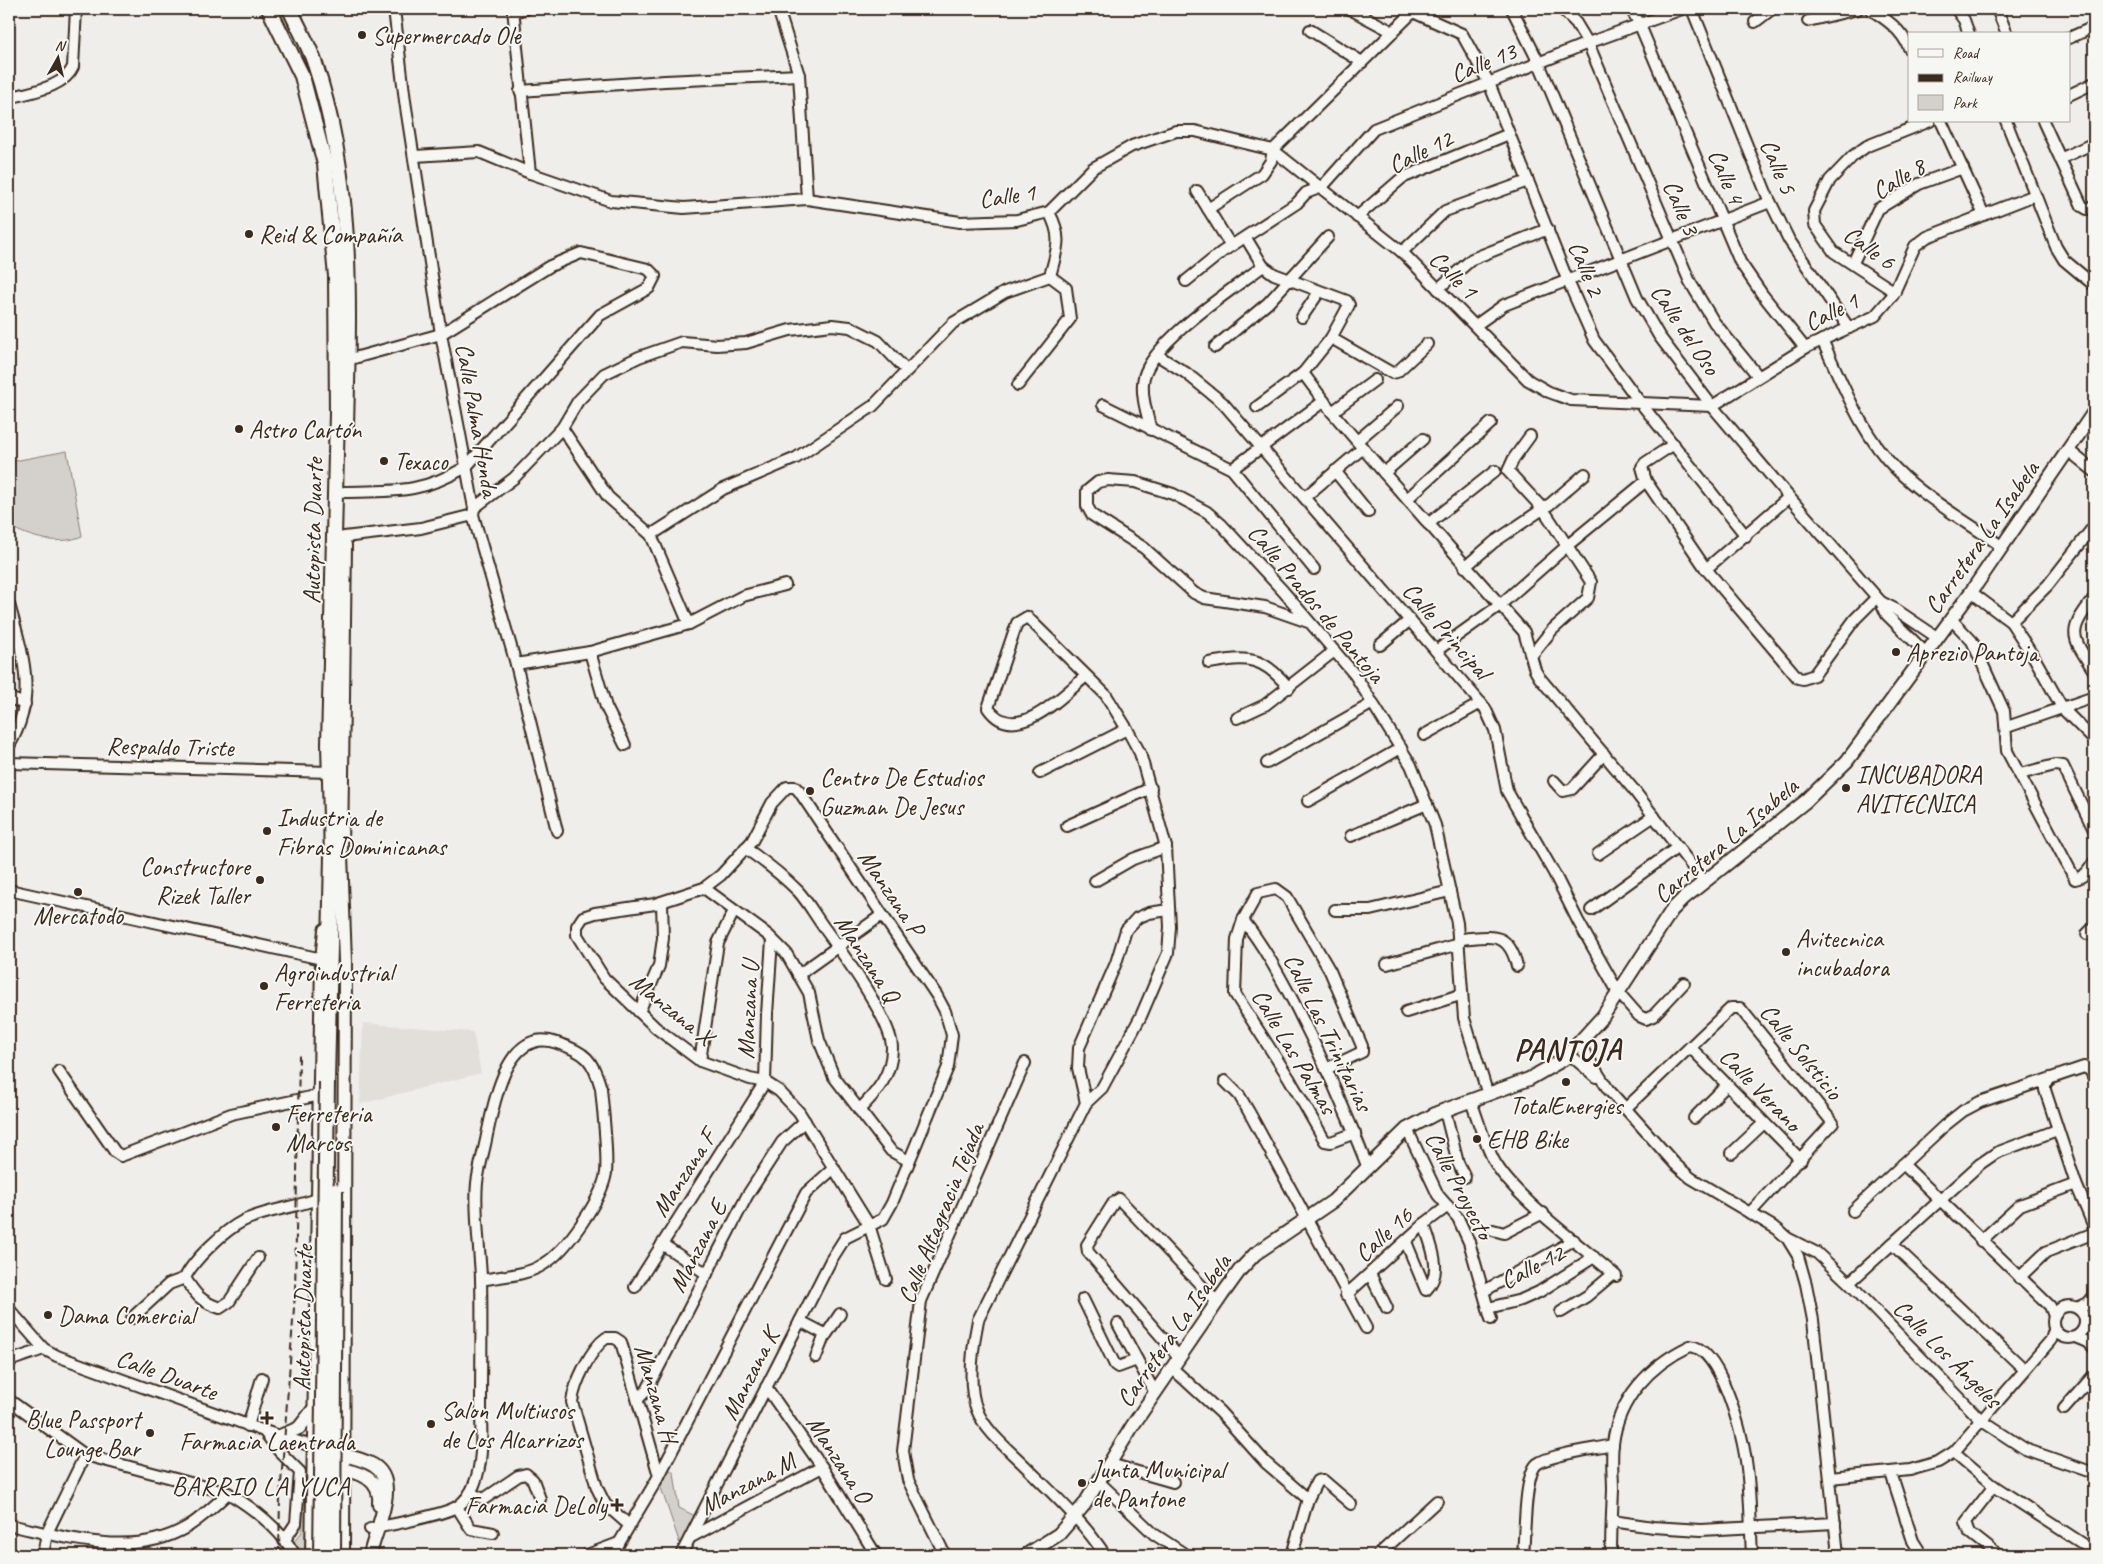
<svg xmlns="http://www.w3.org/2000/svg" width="2103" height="1564" viewBox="0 0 2103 1564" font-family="Caveat,sans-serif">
<rect width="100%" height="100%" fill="#efeeea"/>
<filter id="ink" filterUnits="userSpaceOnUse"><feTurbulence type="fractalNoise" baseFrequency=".02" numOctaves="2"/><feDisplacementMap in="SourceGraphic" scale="10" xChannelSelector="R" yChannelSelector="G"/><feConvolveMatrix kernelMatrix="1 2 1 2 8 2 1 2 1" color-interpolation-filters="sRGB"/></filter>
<g filter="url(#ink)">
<path fill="#e2dfdb" d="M363 1023 473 1032 481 1073 360 1104Z"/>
<g fill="#d4d1cc" stroke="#887e75">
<path d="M67 451 82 536C60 546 30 538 9 526V462Z"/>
<path d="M667 1468 674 1473 679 1508 695 1516 681 1547 659 1482Z"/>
<path d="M309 1470 307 1555H300L293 1543 302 1532 305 1472Z"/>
</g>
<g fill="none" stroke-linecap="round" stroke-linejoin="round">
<defs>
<g id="minor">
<path d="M394 9 405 101 441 334 474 508 473 515 516 664 557 831"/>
<path d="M513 9 530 173"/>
<path d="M778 9 799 75 807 199"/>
<path d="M1350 9 1393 32"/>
<path d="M1512 9 1539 63 1637 298 1659 336 1712 406 1789 497 1881 602 1887 615 1926 653"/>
<path d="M1562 9 1576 23 1588 43 1690 282 1714 322 1758 376"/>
<path d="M1631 9 1639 23 1740 262 1762 294 1805 348"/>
<path d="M1692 9 1767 195 1789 240 1849 328"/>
<path d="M1870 9C1886 19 1902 30 1909 48"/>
<path d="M1956 9 1964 20 1969 34"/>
<path d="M1997 9 2007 34"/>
<path d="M513 12 526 9"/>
<path d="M1413 12 1462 34 1489 83 1567 279 1594 340 1639 401 1746 536"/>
<path d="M1808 21 1858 9"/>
<path d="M1755 22 1772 9"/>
<path d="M1310 30 1362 62"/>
<path d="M2069 38 2094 27"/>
<path d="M520 91 665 81 799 75"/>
<path d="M2069 95 2094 83"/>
<path d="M9 98C29 92 64 88 73 67L76 9"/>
<path d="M1941 121 1984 215"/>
<path d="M2006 121 2056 247 2064 260 2094 285"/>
<path d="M2043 121 2082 206 2087 209 2094 206"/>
<path d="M415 156 479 152 530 173 611 201 684 208 807 199 960 222 1017 220 1049 212 1093 168 1132 146 1176 131H1195L1273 150 1402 252 1528 380 1549 392 1571 400 1712 406 1805 348 1875 316 1893 295 1915 246 1927 237 2035 195"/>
<path d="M2060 159 2094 143"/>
<path d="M1197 191 1231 246"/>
<path d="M1208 209 1262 174 1271 161 1273 150 1413 12 1412 9"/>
<path d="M1049 212C1063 238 1057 249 1050 276"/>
<path d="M1357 217 1402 178 1509 134"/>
<path d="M1246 238 1263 266 1274 274 1347 301 1349 305 1331 338 1303 373 1257 407"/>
<path d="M1402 252 1445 211 1528 181"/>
<path d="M1853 263 1878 209 1919 184 1963 168"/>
<path d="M1186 281 1222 252 1297 203 1306 193 1322 187 1374 129 1588 43 1682 9"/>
<path d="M1438 289 1472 259 1548 229"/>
<path d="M1895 292 1834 252 1815 225 1814 211 1830 180 1853 156 1867 146 1930 121"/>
<path d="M1302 317 1319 292"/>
<path d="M1476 325 1504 305 1770 202"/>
<path d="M1331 338 1392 373 1397 372 1427 344"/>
<path d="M1822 340C1843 384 1861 434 1896 469 1926 499 1966 521 2001 546"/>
<path d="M1215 347 1268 303 1328 237"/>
<path d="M1157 355 1186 373 1223 403 1485 708 1495 730 1507 791 1554 873 1578 921 1618 992 1639 1016 1646 1019 1653 1016 1684 983"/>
<path d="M1303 373 1332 412 1384 473 1524 632 1535 670 1539 677 1633 789 1704 882"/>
<path d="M1103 405 1232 469 1314 569"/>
<path d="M1332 412 1375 380"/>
<path d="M562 428 608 497 651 535 689 624"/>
<path d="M1151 430C1147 414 1140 393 1144 377 1154 340 1232 290 1263 266"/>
<path d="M1530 436 1514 458 1508 471 1543 509 1591 582 1588 598 1552 630 1531 656"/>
<path d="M1357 441 1398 406"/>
<path d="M1674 444 1645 463 1642 467 1646 481 1706 569 1798 678 1803 679 1814 675 1855 619 1876 598"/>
<path d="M2068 450 2094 471"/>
<path d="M1232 469 1324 401"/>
<path d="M1335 471 1368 512"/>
<path d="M1384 473 1423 439"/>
<path d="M344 492C395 491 420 494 466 467L600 315 649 288 655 276 648 269 581 253 550 266 441 334 347 360"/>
<path d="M1305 497 1363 448"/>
<path d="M1407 499 1491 423"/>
<path d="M474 508 514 478 562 428 578 401 604 374 639 357 682 342 717 345 746 343 790 330 832 325 850 327 878 341 906 370"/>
<path d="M1428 524 1495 471"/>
<path d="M651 535 723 489 796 458 873 406 953 323 1005 292 1050 276 1066 288 1070 319 1018 385"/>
<path d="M344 537 421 528 473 515"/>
<path d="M1465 567 1494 542 1550 504 1585 474"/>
<path d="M1706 569 1789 497"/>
<path d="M1971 592 2011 622 2035 659 2063 709 2094 740"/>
<path d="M2094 598C2067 633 2071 635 2094 671"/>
<path d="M1881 602 1895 609 1938 638"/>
<path d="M9 604C23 656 38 696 9 746"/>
<path d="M1951 619 1972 641 2004 711 2007 751 2075 879C2085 877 2089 870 2094 862"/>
<path d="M1308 622 1265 607 1204 598 1194 593 1144 548 1092 515 1087 506V491L1098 482 1108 480 1135 482 1173 494 1207 512 1221 524 1283 591 1355 675 1411 765 1435 825 1457 923 1464 1018 1488 1095"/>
<path d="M2011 622 2048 585 2094 526"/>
<path d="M1380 645 1410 620"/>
<path d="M1436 651 1500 605 1568 545 1646 481"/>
<path d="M590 652 606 707 625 745"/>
<path d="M1209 663C1248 656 1263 656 1289 688"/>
<path d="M516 664 590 652 689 624 743 596 785 585"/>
<path d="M1086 676C1062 696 1015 747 988 708L1017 623 1027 617 1106 695 1127 729 1140 753 1166 847 1170 927 1168 953 1141 1016 1102 1088 1086 1103 978 1320C973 1345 967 1386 977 1410 985 1431 1008 1449 1024 1465 1053 1494 1083 1521 1105 1555"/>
<path d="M9 698 25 704"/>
<path d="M1237 718 1265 705 1333 652"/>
<path d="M2007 727 2094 697"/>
<path d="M1424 735 1481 703"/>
<path d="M9 763 330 772"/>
<path d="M1267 763 1373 703"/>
<path d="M1040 773 1127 729"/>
<path d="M2020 774 2055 765 2063 766 2094 830"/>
<path d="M1554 781 1563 791 1572 789 1604 754"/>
<path d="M1308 801 1401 748"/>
<path d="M1067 826 1151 788"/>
<path d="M1351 836 1427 804"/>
<path d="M745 848C764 861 782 875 798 891 808 902 816 917 825 929 842 953 892 1020 892 1048 892 1075 877 1092 859 1110"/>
<path d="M1598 854 1654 816"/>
<path d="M1095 881 1133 859 1166 847"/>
<path d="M704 888 768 935 786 953 809 993 819 1040 834 1077 891 1151 909 1161"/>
<path d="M9 890 322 959"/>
<path d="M1335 910H1370L1450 891"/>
<path d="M1591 910 1678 847"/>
<path d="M1243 920C1263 945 1278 973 1293 1001 1321 1055 1346 1111 1368 1168"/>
<path d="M2087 934 2094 927"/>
<path d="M1459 939C1490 937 1508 929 1517 966"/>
<path d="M1387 964 1459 944"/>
<path d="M798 975 882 915"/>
<path d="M639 1012 659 966 663 938 662 902"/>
<path d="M1406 1012 1460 995"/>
<path d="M1579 1044 1608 1089 1675 1164 1691 1178 1777 1229 1787 1238 1798 1256 1806 1284 1813 1320 1838 1555"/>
<path d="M1690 1047 1801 1160"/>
<path d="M1569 1054 1596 1077"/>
<path d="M700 1061 718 943 734 911"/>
<path d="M1326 1069 1362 1052V1046L1330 971 1287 897 1276 889 1258 893 1243 920 1237 939 1235 994 1289 1078 1325 1141 1331 1142 1355 1133"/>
<path d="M59 1071 115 1152 121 1156 231 1114 320 1095"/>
<path d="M2051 1078 2045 1084V1090L2076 1184 2094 1227"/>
<path d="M1225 1081 1239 1095 1249 1112 1366 1328"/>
<path d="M765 1082 767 1014 772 940"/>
<path d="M1471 1101C1478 1120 1484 1141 1493 1159 1512 1196 1583 1247 1616 1276"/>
<path d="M1086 1103 1078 1068 1079 1048 1116 963 1126 930 1137 918 1149 913 1168 910"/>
<path d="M1626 1108 1731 1008H1740L1833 1123 1750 1213"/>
<path d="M1445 1111 1458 1163 1465 1177"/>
<path d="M1694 1118 1727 1085"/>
<path d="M1407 1129 1438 1195 1458 1218 1469 1242 1491 1319"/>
<path d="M1732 1153 1764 1123"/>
<path d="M1903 1164 2050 1306 2054 1316"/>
<path d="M1853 1211 1944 1126 1963 1111 1980 1102 2084 1067 2090 1070 2094 1078"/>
<path d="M1493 1230 1504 1233 1543 1213"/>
<path d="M1787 1238 1817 1253 1849 1283 1982 1421 2025 1449 2094 1473"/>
<path d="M1981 1241 2020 1205 2076 1184"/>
<path d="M1406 1242 1426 1290C1444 1272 1431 1246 1424 1224"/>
<path d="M662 1244 707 1274"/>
<path d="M1892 1244 2024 1369"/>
<path d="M258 1258 229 1302 220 1308C201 1302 195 1294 185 1278 193 1260 225 1230 243 1221 266 1210 293 1208 317 1199"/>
<path d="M1370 1274 1387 1308"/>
<path d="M2019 1278 2046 1252 2094 1233"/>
<path d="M1849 1283 1980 1164 1996 1153 2057 1130"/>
<path d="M635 1287 765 1082"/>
<path d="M1484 1291 1574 1240"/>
<path d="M1346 1295 1424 1224 1448 1206"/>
<path d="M1083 1299 1115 1365 1118 1367 1137 1360"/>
<circle cx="2069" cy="1322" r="16"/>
<path d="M1488 1308 1521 1300 1539 1292 1594 1257"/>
<path d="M2077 1308 2088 1303 2094 1296"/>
<path d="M9 1309 44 1349 57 1356 264 1431 312 1446"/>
<path d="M1561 1312 1587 1296 1613 1274"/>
<path d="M132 1318 169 1284 185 1278"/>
<path d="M800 1321 825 1334 816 1357"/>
<path d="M1118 1324 1155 1393"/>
<path d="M826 1335 840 1314"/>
<path d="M2076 1337 2088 1342 2094 1348"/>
<path d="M1179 1357 1088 1252 1087 1245 1114 1202 1119 1199 1217 1302"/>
<path d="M9 1361 44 1349"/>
<path d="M1172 1368 1220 1412 1266 1463 1308 1499"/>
<path d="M766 1387 822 1467 876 1555"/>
<path d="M638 1399 647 1390 747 1196 782 1142 805 1121"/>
<path d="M9 1400 85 1455 228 1493C253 1508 281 1530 295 1555"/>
<path d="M2064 1409 2094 1375"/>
<path d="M248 1426 262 1378"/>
<path d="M264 1431 279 1451 300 1472 296 1523 284 1541"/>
<path d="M1954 1452 1994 1486 2094 1551"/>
<path d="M1110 1464 1173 1482"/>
<path d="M1891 1473 1913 1541 1922 1555"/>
<path d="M1830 1478 1910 1470 1938 1462 1954 1452 2051 1340 2054 1330"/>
<path d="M1099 1482 1154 1534 1186 1555"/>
<path d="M1994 1486 1966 1522 1970 1533 1998 1555"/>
<path d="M470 1493 484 1499 518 1476 526 1474 533 1480 540 1499"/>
<path d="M457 1507 471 1529 493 1533"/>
<path d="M1612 1521 1653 1527 1701 1530 1835 1523"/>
<path d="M9 1525C66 1537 133 1559 187 1527 203 1517 215 1505 228 1493"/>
<path d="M629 1525 605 1504 597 1488 572 1402C574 1384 591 1348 606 1338H615L621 1342 659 1476"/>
<path d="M370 1529C389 1525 445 1515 458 1506 465 1501 471 1493 474 1485 484 1461 481 1432 481 1407 481 1364 482 1321 481 1278 480 1250 474 1210 477 1183 479 1167 484 1151 487 1135 494 1103 507 1025 557 1043 586 1052 593 1060 601 1088 603 1112 608 1151 606 1173 602 1199 566 1251 544 1264 526 1276 501 1276 481 1280"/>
<path d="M691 1537 822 1467"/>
<path d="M43 1555 47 1533 85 1455"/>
<path d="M587 1555 619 1543"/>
<path d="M612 1555 659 1476 806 1193 834 1168"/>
<path d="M681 1555 831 1260 845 1238 883 1219 892 1203 948 1067 952 1035 945 1011 937 996 799 791 795 787H787L772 803 752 841 721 875 704 888 655 904 595 913 583 917 577 926V935L604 978 656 1028 700 1061 750 1079 765 1082 779 1091 799 1112 869 1225 886 1279"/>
<path d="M945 1555 908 1480 903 1451 921 1301 1025 1063"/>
<path d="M1292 1555 1308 1499 1317 1481 1323 1480 1351 1504"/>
<path d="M1378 1555 1437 1501"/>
<path d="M1523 1555C1525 1537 1524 1475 1537 1464 1551 1454 1595 1449 1613 1445"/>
<path d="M1611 1555C1611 1534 1612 1512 1613 1490 1613 1475 1611 1459 1613 1444 1618 1399 1650 1365 1690 1346 1720 1348 1741 1430 1745 1455 1751 1487 1750 1522 1752 1555"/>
</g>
<g id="major">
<path d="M341 855 345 961 343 1555"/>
<path d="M280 1436 299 1428 313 1410"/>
<path d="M336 1453C348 1456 363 1459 373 1465 402 1482 374 1532 370 1555"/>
<path d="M337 1469C359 1471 382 1479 379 1505"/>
<path d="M312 1555 322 959 325 930"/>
<path d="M1026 1555 1059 1534 1084 1505 1133 1425 1222 1295 1240 1270 1255 1254 1333 1201 1407 1129 1437 1113 1529 1079 1564 1059 1603 1016 1672 910 1684 898 1806 801 1847 761 1971 592 2094 412"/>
</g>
<g id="highway">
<path d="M269 9 302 76 325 164 336 276 337 413 329 744 332 856 327 1082"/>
<path d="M290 9C298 27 309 45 315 64 354 181 349 304 346 426"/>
<path d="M340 851 344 545"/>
</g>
</defs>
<use href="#minor" stroke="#3b2a1e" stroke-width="14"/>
<use href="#major" stroke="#3b2a1e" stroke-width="16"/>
<use href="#highway" stroke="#3b2a1e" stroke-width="18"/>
<use href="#minor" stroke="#f6f6f2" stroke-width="10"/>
<use href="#major" stroke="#f6f6f2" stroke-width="12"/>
<use href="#highway" stroke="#f6f6f2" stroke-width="14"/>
<path stroke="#3b2a1e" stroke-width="2" stroke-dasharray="8 4" stroke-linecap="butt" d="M279 1555 280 1497 295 1294 299 1055"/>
<defs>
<g id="highway-bridge">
<path d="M321 1555 327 1082"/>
<path d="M333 1555 335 1191"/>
</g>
</defs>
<use href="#highway-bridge" stroke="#3b2a1e" stroke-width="18" stroke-linecap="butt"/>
<use href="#highway-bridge" stroke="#f6f6f2" stroke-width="14"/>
</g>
</g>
<g fill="#3b2a1e" stroke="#f6f6f2" stroke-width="2">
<circle cx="362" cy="35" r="5"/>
<circle cx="249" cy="234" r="5"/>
<circle cx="239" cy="429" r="5"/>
<circle cx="384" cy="461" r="5"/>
<circle cx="1896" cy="652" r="5"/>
<circle cx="1846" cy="788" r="5"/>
<circle cx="810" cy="791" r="5"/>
<circle cx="267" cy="831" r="5"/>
<circle cx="260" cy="880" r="5"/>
<circle cx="78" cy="892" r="5"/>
<circle cx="1786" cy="952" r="5"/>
<circle cx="264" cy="986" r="5"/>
<circle cx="1566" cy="1082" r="5"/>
<circle cx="276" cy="1127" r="5"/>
<circle cx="1477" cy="1139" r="5"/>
<circle cx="48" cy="1315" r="5"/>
<path d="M264.5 1410.5h5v5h5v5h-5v5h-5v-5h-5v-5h5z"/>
<circle cx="431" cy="1424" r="5"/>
<circle cx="150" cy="1433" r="5"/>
<circle cx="1082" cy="1483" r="5"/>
<path d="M614.5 1497.5h5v5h5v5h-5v5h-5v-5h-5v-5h5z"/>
</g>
<g text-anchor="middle" stroke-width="4" stroke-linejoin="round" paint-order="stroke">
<g font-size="25" fill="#3b2a1e" stroke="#f6f6f2" text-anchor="start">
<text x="372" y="44">Supermercado Ole</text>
<text x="259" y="243">Reid &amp; Compañía</text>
<text x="249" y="438">Astro Cartón</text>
<text x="394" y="470">Texaco</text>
<text x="1906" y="661">Aprezio Pantoja</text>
<text x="1856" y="783">INCUBADORA<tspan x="1856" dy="29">AVITECNICA</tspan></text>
<text x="820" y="786">Centro De Estudios<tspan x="820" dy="29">Guzman De Jesus</tspan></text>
<text x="277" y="826">Industria de<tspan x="277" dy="29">Fibras Dominicanas</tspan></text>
<text x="250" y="875" text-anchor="end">Constructore<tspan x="250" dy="29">Rizek Taller</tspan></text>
<text x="78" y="924" text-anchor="middle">Mercatodo</text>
<text x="1796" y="947">Avitecnica<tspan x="1796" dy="29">incubadora</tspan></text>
<text x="274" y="981">Agroindustrial<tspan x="274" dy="29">Ferreteria</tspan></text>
<text x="1566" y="1114" text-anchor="middle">TotalEnergies</text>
<text x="286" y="1122">Ferreteria<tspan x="286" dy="29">Marcos</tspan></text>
<text x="1487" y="1148">EHB Bike</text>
<text x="58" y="1324">Dama Comercial</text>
<text x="441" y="1419">Salon Multiusos<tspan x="441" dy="29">de Los Alcarrizos</tspan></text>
<text x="140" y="1428" text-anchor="end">Blue Passport<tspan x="140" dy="29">Lounge Bar</tspan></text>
<text x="267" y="1450" text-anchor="middle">Farmacia Laentrada</text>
<text x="1092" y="1478">Junta Municipal<tspan x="1092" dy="29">de Pantone</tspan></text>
<text x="607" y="1514" text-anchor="end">Farmacia DeLoly</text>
</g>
<g font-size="25" fill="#3b2a1e" stroke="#f6f6f2">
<text transform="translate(1483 62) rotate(-22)" y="9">Calle 13</text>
<text transform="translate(1420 151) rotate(-26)" y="9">Calle 12</text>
<text transform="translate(1779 166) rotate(67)" y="9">Calle 5</text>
<text transform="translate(1727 176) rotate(67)" y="9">Calle 4</text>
<text transform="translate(1898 178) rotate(-31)" y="9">Calle 8</text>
<text transform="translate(1007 195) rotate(-8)" y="9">Calle 1</text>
<text transform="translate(1682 207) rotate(67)" y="9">Calle 3</text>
<text transform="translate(1870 247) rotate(36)" y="9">Calle 6</text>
<text transform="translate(1587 268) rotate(68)" y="9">Calle 2</text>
<text transform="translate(1454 274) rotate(45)" y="9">Calle 1</text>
<text transform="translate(1831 311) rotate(-26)" y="9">Calle 1</text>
<text transform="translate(1686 329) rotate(56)" y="9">Calle del Oso</text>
<text transform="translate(478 420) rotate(80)" y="9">Calle Palma Honda</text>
<text transform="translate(312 531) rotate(-89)" y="9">Autopista Duarte</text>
<text transform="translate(1981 537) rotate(-55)" y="9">Carretera La Isabela</text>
<text transform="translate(1317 603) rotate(50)" y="9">Calle Prados de Pantoja</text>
<text transform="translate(1447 630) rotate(49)" y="9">Calle Principal</text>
<text transform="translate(170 746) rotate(1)" y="9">Respaldo Triste</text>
<text transform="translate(1725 840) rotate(-40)" y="9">Carretera La Isabela</text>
<text transform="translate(892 892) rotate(56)" y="9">Manzana P</text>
<text transform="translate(868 958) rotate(57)" y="9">Manzana Q</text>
<text transform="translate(672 1008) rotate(39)" y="9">Manzana X</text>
<text transform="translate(747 1010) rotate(-87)" y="9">Manzana U</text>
<text transform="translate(1329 1032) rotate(64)" y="9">Calle Las Trinitarias</text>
<text transform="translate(1295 1051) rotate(59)" y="9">Calle Las Palmas</text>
<text transform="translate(1802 1051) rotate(51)" y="9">Calle Solsticio</text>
<text transform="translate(1761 1089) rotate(46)" y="9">Calle Verano</text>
<text transform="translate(683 1173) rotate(-57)" y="9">Manzana F</text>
<text transform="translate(1460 1185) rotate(62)" y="9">Calle Proyecto</text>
<text transform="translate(940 1213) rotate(-68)" y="9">Calle Altagracia Tejada</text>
<text transform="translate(1383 1234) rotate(-42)" y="9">Calle 16</text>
<text transform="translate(697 1246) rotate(-63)" y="9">Manzana E</text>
<text transform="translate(1532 1266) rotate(-27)" y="9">Calle 12</text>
<text transform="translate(302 1318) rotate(-89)" y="9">Autopista Duarte</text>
<text transform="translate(1173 1330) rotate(-55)" y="9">Carretera La Isabela</text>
<text transform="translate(1948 1353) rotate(45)" y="9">Calle Los Ángeles</text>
<text transform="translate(167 1374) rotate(20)" y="9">Calle Duarte</text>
<text transform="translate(749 1374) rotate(-63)" y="9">Manzana K</text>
<text transform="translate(657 1393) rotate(74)" y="9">Manzana H</text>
<text transform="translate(840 1459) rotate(57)" y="9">Manzana O</text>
<text transform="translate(747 1483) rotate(-28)" y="9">Manzana M</text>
</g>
<g font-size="26" letter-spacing="1" fill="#3b2a1e" stroke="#f6f6f2">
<text x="261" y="1495">BARRIO LA YUCA</text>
</g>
<g font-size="30" font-weight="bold" letter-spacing="1" fill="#3b2a1e" stroke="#f6f6f2">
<text x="1568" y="1060">PANTOJA</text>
</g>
</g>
<rect width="2103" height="1564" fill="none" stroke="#f6f6f2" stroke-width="30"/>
<rect x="15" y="15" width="2073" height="1534" fill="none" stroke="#3b2a1e" stroke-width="2" filter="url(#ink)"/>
<rect x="1908" y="32" width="162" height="90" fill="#f6f6f2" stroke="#aba49d"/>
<rect x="1918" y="49" width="25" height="8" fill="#f6f6f2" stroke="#aba49d"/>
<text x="1953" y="58" font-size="15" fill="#3b2a1e">Road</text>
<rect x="1918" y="74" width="25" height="8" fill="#3b2a1e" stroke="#aba49d"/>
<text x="1953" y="82" font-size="15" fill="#3b2a1e">Railway</text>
<rect x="1918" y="95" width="25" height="15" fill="#d4d1cc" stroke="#aba49d"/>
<text x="1953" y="108" font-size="15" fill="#3b2a1e">Park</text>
<g transform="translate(58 58) rotate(8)" stroke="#f6f6f2" stroke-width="4" paint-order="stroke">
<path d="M0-4L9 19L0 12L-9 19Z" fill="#3b2a1e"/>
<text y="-8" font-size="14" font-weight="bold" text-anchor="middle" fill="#3b2a1e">N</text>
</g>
</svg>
